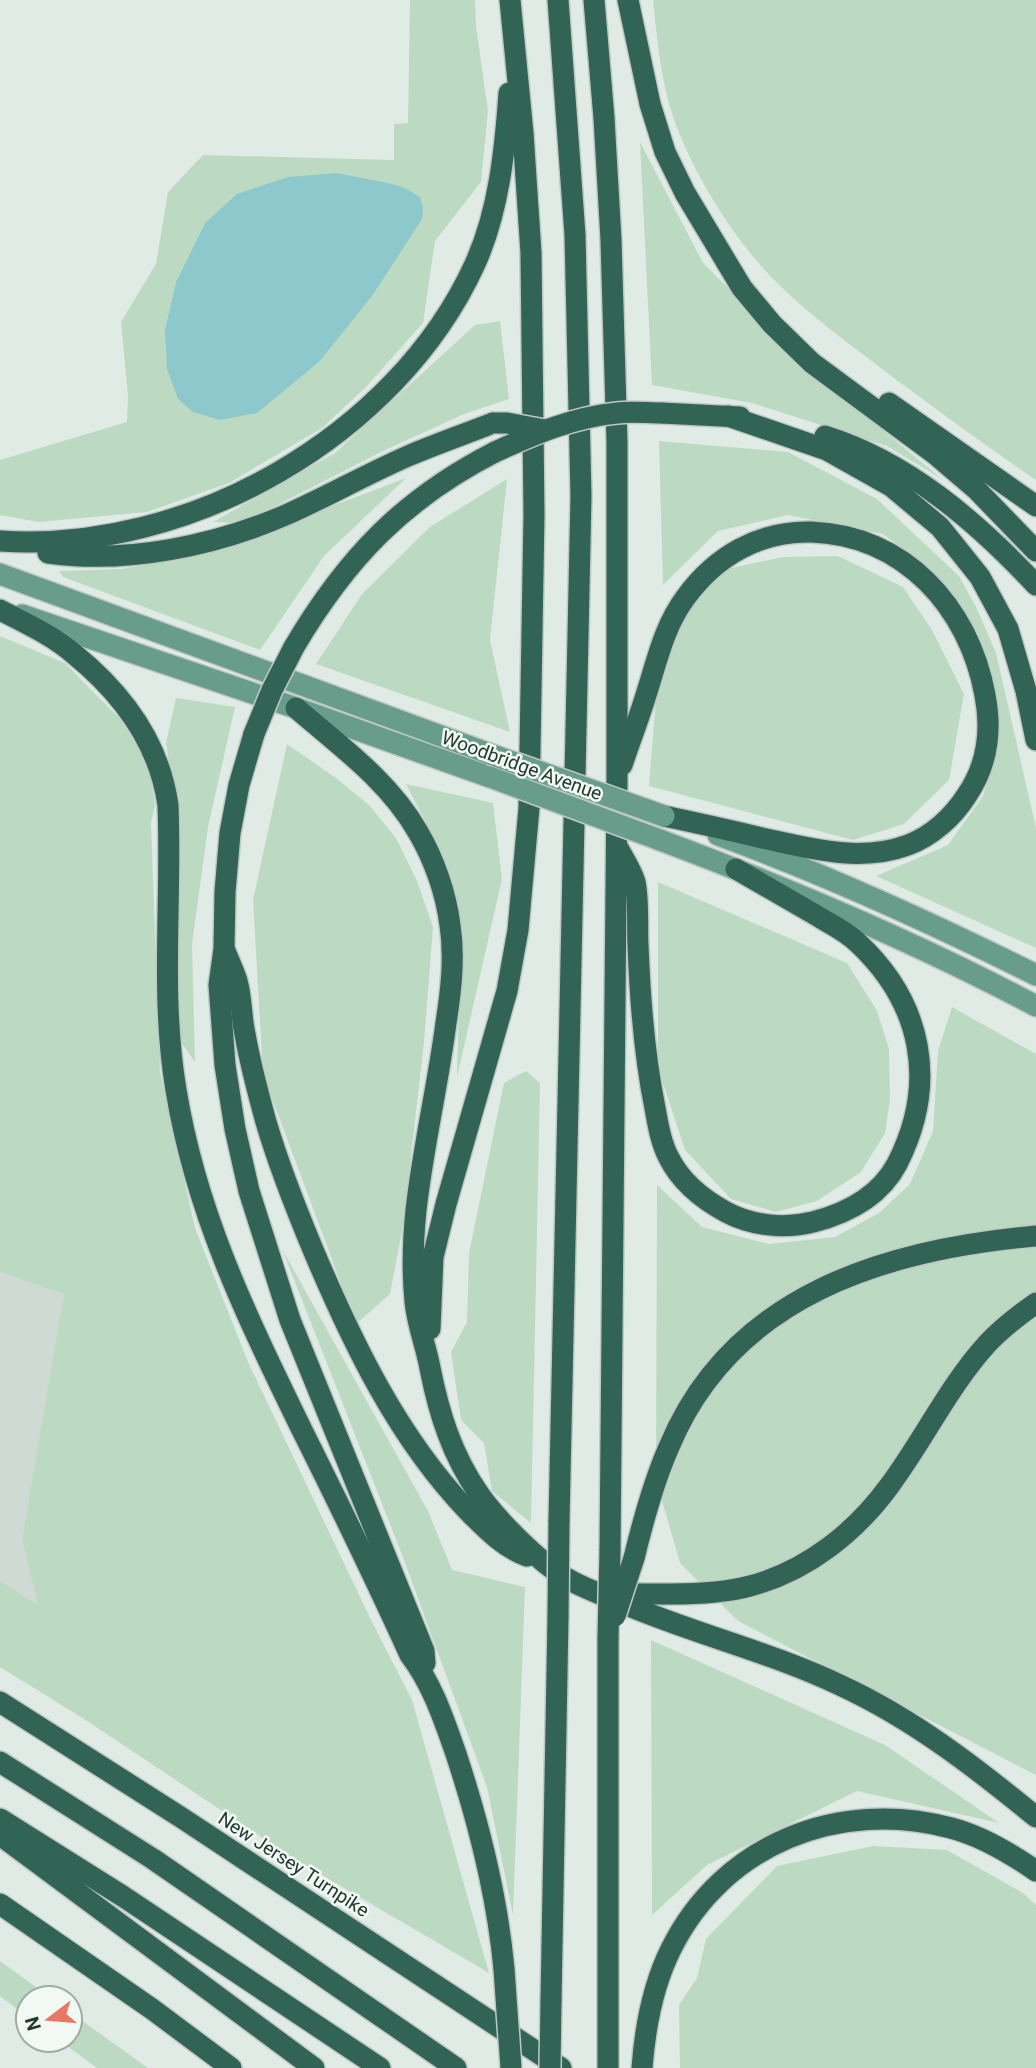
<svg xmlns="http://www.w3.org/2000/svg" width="1036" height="2068" viewBox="0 0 1036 2068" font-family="Roboto,sans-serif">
<rect width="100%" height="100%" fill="#e1ebe6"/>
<path fill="#d0dad5" d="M0 1272 65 1293 22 1539 39 1606 0 1580Z"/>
<g fill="#bcdac1" fill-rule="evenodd">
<path d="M410 0H475L476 26 488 111 481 182 435 241 423 323 366 387 322 428 229 483 147 512 39 522 0 515V460L127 422 128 396 121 322 156 264 168 192 203 155 394 160V124L408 123ZM337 173 405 188 319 362 257 412 220 420 165 329 176 282 205 223Z"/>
<path d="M653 0H1036V480C989 448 944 415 898 381 855 348 809 316 771 277 730 233 695 176 674 120 661 81 657 40 653 0Z"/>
<path d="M640 142 703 263 815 374 942 479 887 446 752 403 652 385Z"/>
<path d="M500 321 509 399 464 414 381 452 242 523 213 522 335 453 475 325Z"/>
<path d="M659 441 788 452 877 499 959 576 977 609 996 653 1036 828V948L876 876 948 845 983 796 998 738 995 687 987 657 956 598 934 572 883 534 788 515 718 531 663 585Z"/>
<path d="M406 478 324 556 260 650 63 577 59 571 122 569 209 553Z"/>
<path d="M507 479 490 640 510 732 316 664 362 594 430 527Z"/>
<path d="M838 556 903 587 932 630 964 694 949 780 904 824 853 840 649 786 657 685 686 611 722 570 783 557Z"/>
<path d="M0 636 65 663 122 721 149 766 155 805 151 823 160 1072 195 1228 248 1362 372 1622 412 1700 489 1973 293 1858 84 1719 0 1667V1580L38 1605 22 1539 64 1294 0 1272Z"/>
<path d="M176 698 235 707 208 827 192 944 195 1062 176 1035 174 961 180 825 166 743Z"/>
<path d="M287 744 336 778 369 805 396 838 417 881 433 927 424 1042 403 1226 390 1294 356 1324 263 1074 253 900Z"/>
<path d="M406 784 493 803 502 879 457 1077 461 923 442 854Z"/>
<path d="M658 882 847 963 877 1011 889 1049 890 1099 885 1133 861 1172 817 1201 776 1212 731 1199 685 1150 658 1068Z"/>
<path d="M952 1007 1036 1054V1775L738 1621 680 1563 656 1480 657 1185 702 1227 769 1244 835 1237 879 1213 910 1184 933 1131 938 1051Z"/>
<path d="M526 1071 540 1083 531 1523 492 1491 484 1443 461 1420 451 1352 467 1322 469 1253 504 1083Z"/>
<path d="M282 1249 428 1511 452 1570 525 1587 513 1915 487 1787 401 1552Z"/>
<path d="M651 1640 885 1745 999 1823 857 1791 707 1865 652 1915Z"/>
<path d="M873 1846 947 1850 1023 1893 1036 1905V2068H680L679 2005 697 1978 706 1939 777 1866Z"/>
<path d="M0 1961 51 1998H28V2017L0 1996Z"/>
<path d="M70 2012 148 2068H97L59 2040H70Z"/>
</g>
<path fill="#8dc8cc" d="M337 173 392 184 405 188 420 197 423 208 422 219 372 296 319 362 257 413 220 420 193 412 178 399 167 369 165 329 176 282 205 223 237 194 288 177Z"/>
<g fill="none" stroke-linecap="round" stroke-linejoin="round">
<defs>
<g id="major">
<path d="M0 574 490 754"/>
<path d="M22 615 296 708 490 777"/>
<path d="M718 835C827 875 932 923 1036 975"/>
<path d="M660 840C788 888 914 941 1036 1006"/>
</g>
<g id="highway">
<path d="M558 0 575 235 581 496 559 1522"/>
<path d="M594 0 604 118 611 240 617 443V780L610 1551"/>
<path d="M628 0 650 104 665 152 685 193 742 288 772 324 812 363 935 454 976 489 1036 551"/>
<path d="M889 403 1036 506"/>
<path d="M661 413 740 417"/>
<path d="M728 416 827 450 891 486 940 527 980 577 1008 629 1026 691 1036 740"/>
<path d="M825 436C908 462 978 523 1036 585"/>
<path d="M0 541C188 554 396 437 475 264 499 211 505 150 509 93"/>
<path d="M48 553C127 564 215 546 288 514 328 496 367 474 408 456 436 444 465 434 493 423"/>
<path d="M0 610C25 623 52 635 74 654 122 693 159 742 168 805 172 900 160 995 176 1090 196 1213 246 1315 300 1426 338 1502 375 1578 410 1655 432 1684 443 1717 455 1751 479 1823 497 1894 504 1969"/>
<path d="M294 647C346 559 403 499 495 452"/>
<path d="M296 708C340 746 389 781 418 832 434 859 446 893 450 925 455 957 451 991 446 1023 438 1085 423 1147 416 1210 413 1240 412 1271 415 1301 417 1324 426 1346 430 1368 439 1414 452 1455 479 1494 498 1521 538 1561 566 1578 583 1588 603 1595 622 1603 694 1634 771 1652 842 1686 913 1719 975 1767 1036 1817"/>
<path d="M254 734 239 785 230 833 225 892 224 949 219 985 225 1065 235 1129 249 1191 290 1320 424 1651 425 1663"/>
<path d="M622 765C630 741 639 718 646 695 657 661 664 626 686 597 716 556 759 531 811 532 904 535 969 607 985 695 992 731 988 764 967 795 953 817 932 836 908 845 860 863 809 848 762 838 729 830 697 823 664 816"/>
<path d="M618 848C624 859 632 871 635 882 639 901 637 925 638 945 640 999 644 1054 655 1108 658 1125 661 1143 669 1158 681 1182 704 1200 726 1212 752 1226 785 1229 813 1222 848 1213 880 1196 897 1164 938 1084 923 1004 858 943 846 931 828 923 814 914 788 899 762 884 736 869"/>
<path d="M225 951C229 961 234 971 237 981 242 998 241 1017 245 1034 250 1063 258 1093 266 1122 279 1166 296 1209 314 1252 353 1344 398 1438 468 1511 485 1528 504 1548 527 1556"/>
<path d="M430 1329 433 1257 446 1204 507 991 518 930 529 808 534 515 531 253 523 133 510 0"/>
<path d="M634 1558C643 1521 653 1483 669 1447 732 1295 886 1249 1036 1236"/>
<path d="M612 1592C632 1595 651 1594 671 1594 697 1594 724 1593 750 1586 807 1571 856 1532 890 1485 924 1439 949 1386 987 1344 1002 1328 1019 1315 1036 1303"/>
<path d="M0 1702 182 1818 561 2068"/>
<path d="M0 1762 153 1859 456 2068"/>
<path d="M0 1819 124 1897 380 2068"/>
<path d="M0 1835 314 2068"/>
<path d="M0 1904 152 2009 231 2068"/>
<path d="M551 2001 558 1617"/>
<path d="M608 2068V1638"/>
<path d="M642 2068C645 2028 653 1985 671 1949 723 1844 839 1798 951 1828 982 1836 1010 1853 1036 1871"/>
</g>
</defs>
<use href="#major" stroke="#c1c8c6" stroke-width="24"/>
<use href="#highway" stroke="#c1c8c6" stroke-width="24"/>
<use href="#major" stroke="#699d8b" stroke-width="21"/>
<use href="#highway" stroke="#316455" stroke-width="21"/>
<defs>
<g id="major-bridge">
<path d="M490 754 664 816"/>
<path d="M490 777 660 840"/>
</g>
<g id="highway-bridge">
<path d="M493 423H507L545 430"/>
<path d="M495 452C534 434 574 417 617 413 631 411 647 413 661 413"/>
<path d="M254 734 272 690 294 647"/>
<path d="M615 1616 634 1558"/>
<path d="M558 1617 559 1522"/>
<path d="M608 1638 610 1551"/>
<path d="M504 1969 511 2068"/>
<path d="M550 2068 551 2001"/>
</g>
</defs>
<use href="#major-bridge" stroke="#c1c8c6" stroke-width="24" stroke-linecap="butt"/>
<use href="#highway-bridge" stroke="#c1c8c6" stroke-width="24" stroke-linecap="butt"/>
<use href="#major-bridge" stroke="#699d8b" stroke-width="21"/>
<use href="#highway-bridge" stroke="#316455" stroke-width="21"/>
</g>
<g text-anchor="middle" stroke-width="5" stroke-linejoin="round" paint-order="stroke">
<g font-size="19" fill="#233a32" stroke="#f2f8f4">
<text transform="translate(522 765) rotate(20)" y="7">Woodbridge Avenue</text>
<text transform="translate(294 1864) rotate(33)" y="7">New Jersey Turnpike</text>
</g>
</g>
<g transform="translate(49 2019) rotate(254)"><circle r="33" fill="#f2f8f4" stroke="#9faca6" stroke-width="2"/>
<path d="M0-5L12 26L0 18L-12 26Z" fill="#e87763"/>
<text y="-10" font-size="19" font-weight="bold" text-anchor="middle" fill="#233a32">N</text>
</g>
</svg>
